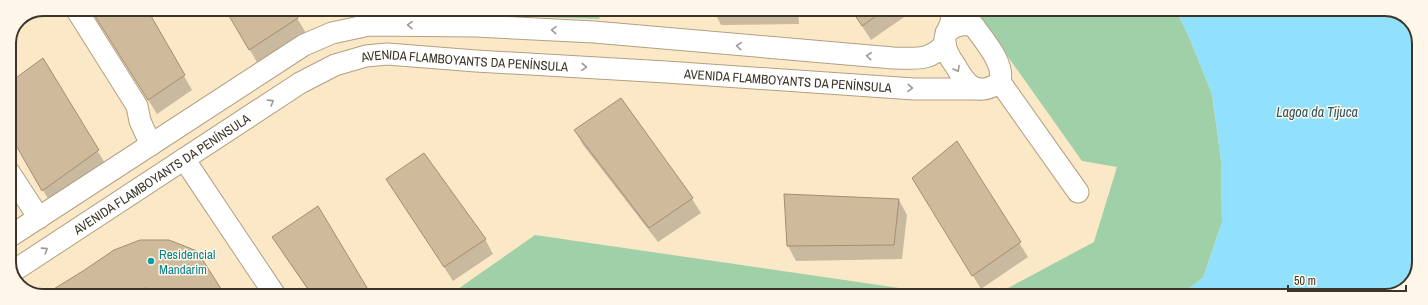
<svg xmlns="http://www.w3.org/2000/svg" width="1428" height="305" viewBox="0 0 1428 305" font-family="'Archivo Narrow',sans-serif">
<rect width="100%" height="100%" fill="#fbe8c7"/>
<g fill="#9fd0a7">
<path d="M347 9H593L600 19 348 11Z"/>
<path d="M974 9 1176 10 1189 37 1212 94 1221 160 1222 222 1203 278 1178 296H993L1094 242 1117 167 1082 161Z"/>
<path d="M535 235 954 296H448Z"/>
</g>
<path fill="#91e0fc" d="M1176 10H1391L1410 21 1419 39 1418 268 1407 288 1385 296H1178L1203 278 1222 222 1221 160 1212 94 1189 37Z"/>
<g fill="#0003">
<path d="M146 9 192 90 157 114 103 28Z"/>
<path d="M226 9 297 18 306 33 258 64Z"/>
<path d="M714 9H798L799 24 721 25 715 13Z"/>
<path d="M851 9H904L907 15 871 40Z"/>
<path d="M43 59 106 165 51 204 9 131Z"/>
<path d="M621 99 692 199 701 213 658 242 583 145 575 130Z"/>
<path d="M957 143 1028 257 981 289 922 193Z"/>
<path d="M387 179 485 239 493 254 453 281Z"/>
<path d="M899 200 907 215 902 259 796 261 788 246Z"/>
<path d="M274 238 371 296H312L282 252Z"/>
<path d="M196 252 224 295H46L84 272Z"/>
</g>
<g fill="#d0ba9c" stroke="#a38e71">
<path d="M99 9H147L185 75 148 100 93 13Z"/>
<path d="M225 9H293L298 18 249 50Z"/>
<path d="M851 9H886L862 26Z"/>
<path d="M43 58 99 150 42 191 9 133V83Z"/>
<path d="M621 98 693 198 649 228 574 130Z"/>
<path d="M957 141 1021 242 972 276 912 178Z"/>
<path d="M424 153 486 239 444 267 386 179Z"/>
<path d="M784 194 899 199 894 245 787 246Z"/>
<path d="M318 206 372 296H313L272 237Z"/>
<path d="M140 240H169L197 251 225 295H169L168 293 145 288 133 295H44L83 271 114 250Z"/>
</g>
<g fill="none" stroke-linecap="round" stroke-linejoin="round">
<defs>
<g id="minor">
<path d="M76 9 137 106 140 121 151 145"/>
<path d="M946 33C954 25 963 23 974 26 984 41 1005 63 1000 82 977 98 966 85 955 65 950 58 945 51 945 42 944 35 948 31 950 25 952 20 952 15 951 9"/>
<path d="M1000 82 1078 192"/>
<path d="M184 159 275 295"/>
<path d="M9 172 39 218"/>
<path d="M9 237 304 45 332 33 369 25 476 26 594 32 893 58C915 58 929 62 945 44"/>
<path id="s1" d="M12 272 300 83 335 65 366 56 387 54 476 61 666 72 914 89H978"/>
</g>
</defs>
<use href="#minor" stroke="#b2a081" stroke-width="23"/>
<use href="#minor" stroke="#fff" stroke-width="21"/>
</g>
<defs><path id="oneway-chevron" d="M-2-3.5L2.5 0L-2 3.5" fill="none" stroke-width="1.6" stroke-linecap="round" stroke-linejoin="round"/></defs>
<g stroke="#9e9a93">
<use href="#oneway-chevron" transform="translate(410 25) rotate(-179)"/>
<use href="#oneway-chevron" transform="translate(554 30) rotate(-177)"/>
<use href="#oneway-chevron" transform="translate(739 46) rotate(-175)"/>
<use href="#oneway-chevron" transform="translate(869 56) rotate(-175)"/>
<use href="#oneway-chevron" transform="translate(584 67) rotate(3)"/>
<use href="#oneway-chevron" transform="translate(957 69) rotate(60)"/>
<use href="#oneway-chevron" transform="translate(910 88) rotate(3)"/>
<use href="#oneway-chevron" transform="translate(271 102) rotate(-33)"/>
<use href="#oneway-chevron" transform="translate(45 250) rotate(-33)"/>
</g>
<circle fill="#0f9aa8" stroke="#fef7e9" stroke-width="1.5" cx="151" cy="261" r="4"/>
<g text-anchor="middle" stroke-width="3" stroke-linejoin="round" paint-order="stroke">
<g font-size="13" fill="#3c3427" stroke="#fef7e9">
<text dy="5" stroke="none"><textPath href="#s1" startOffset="515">AVENIDA FLAMBOYANTS DA PENÍNSULA</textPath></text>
<text dy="5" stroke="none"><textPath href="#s1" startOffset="839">AVENIDA FLAMBOYANTS DA PENÍNSULA</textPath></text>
<text dy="5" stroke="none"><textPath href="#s1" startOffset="179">AVENIDA FLAMBOYANTS DA PENÍNSULA</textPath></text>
</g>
<g font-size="13" fill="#0d838f" stroke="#fef7e9" text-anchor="start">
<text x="159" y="259">Residencial<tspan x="159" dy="15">Mandarim</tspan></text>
</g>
<g font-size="14" font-style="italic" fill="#295665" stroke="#fef7e9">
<text x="1317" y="117">Lagoa da Tijuca</text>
</g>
</g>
<path d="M0 0H1428V305H0ZM43 16H1385A27 27 0 0 1 1412 43V262A27 27 0 0 1 1385 289H43A27 27 0 0 1 16 262V43A27 27 0 0 1 43 16Z" fill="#fef7e9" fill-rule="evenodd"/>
<path fill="none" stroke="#3c3427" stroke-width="2" d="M43 16H1385A27 27 0 0 1 1412 43V262A27 27 0 0 1 1385 289H43A27 27 0 0 1 16 262V43A27 27 0 0 1 43 16Z"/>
<path d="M1288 285v6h118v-6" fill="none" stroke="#3c3427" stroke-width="2"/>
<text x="1294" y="285" font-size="12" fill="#3c3427" stroke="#fef7e9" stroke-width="3" paint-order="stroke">50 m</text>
</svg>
